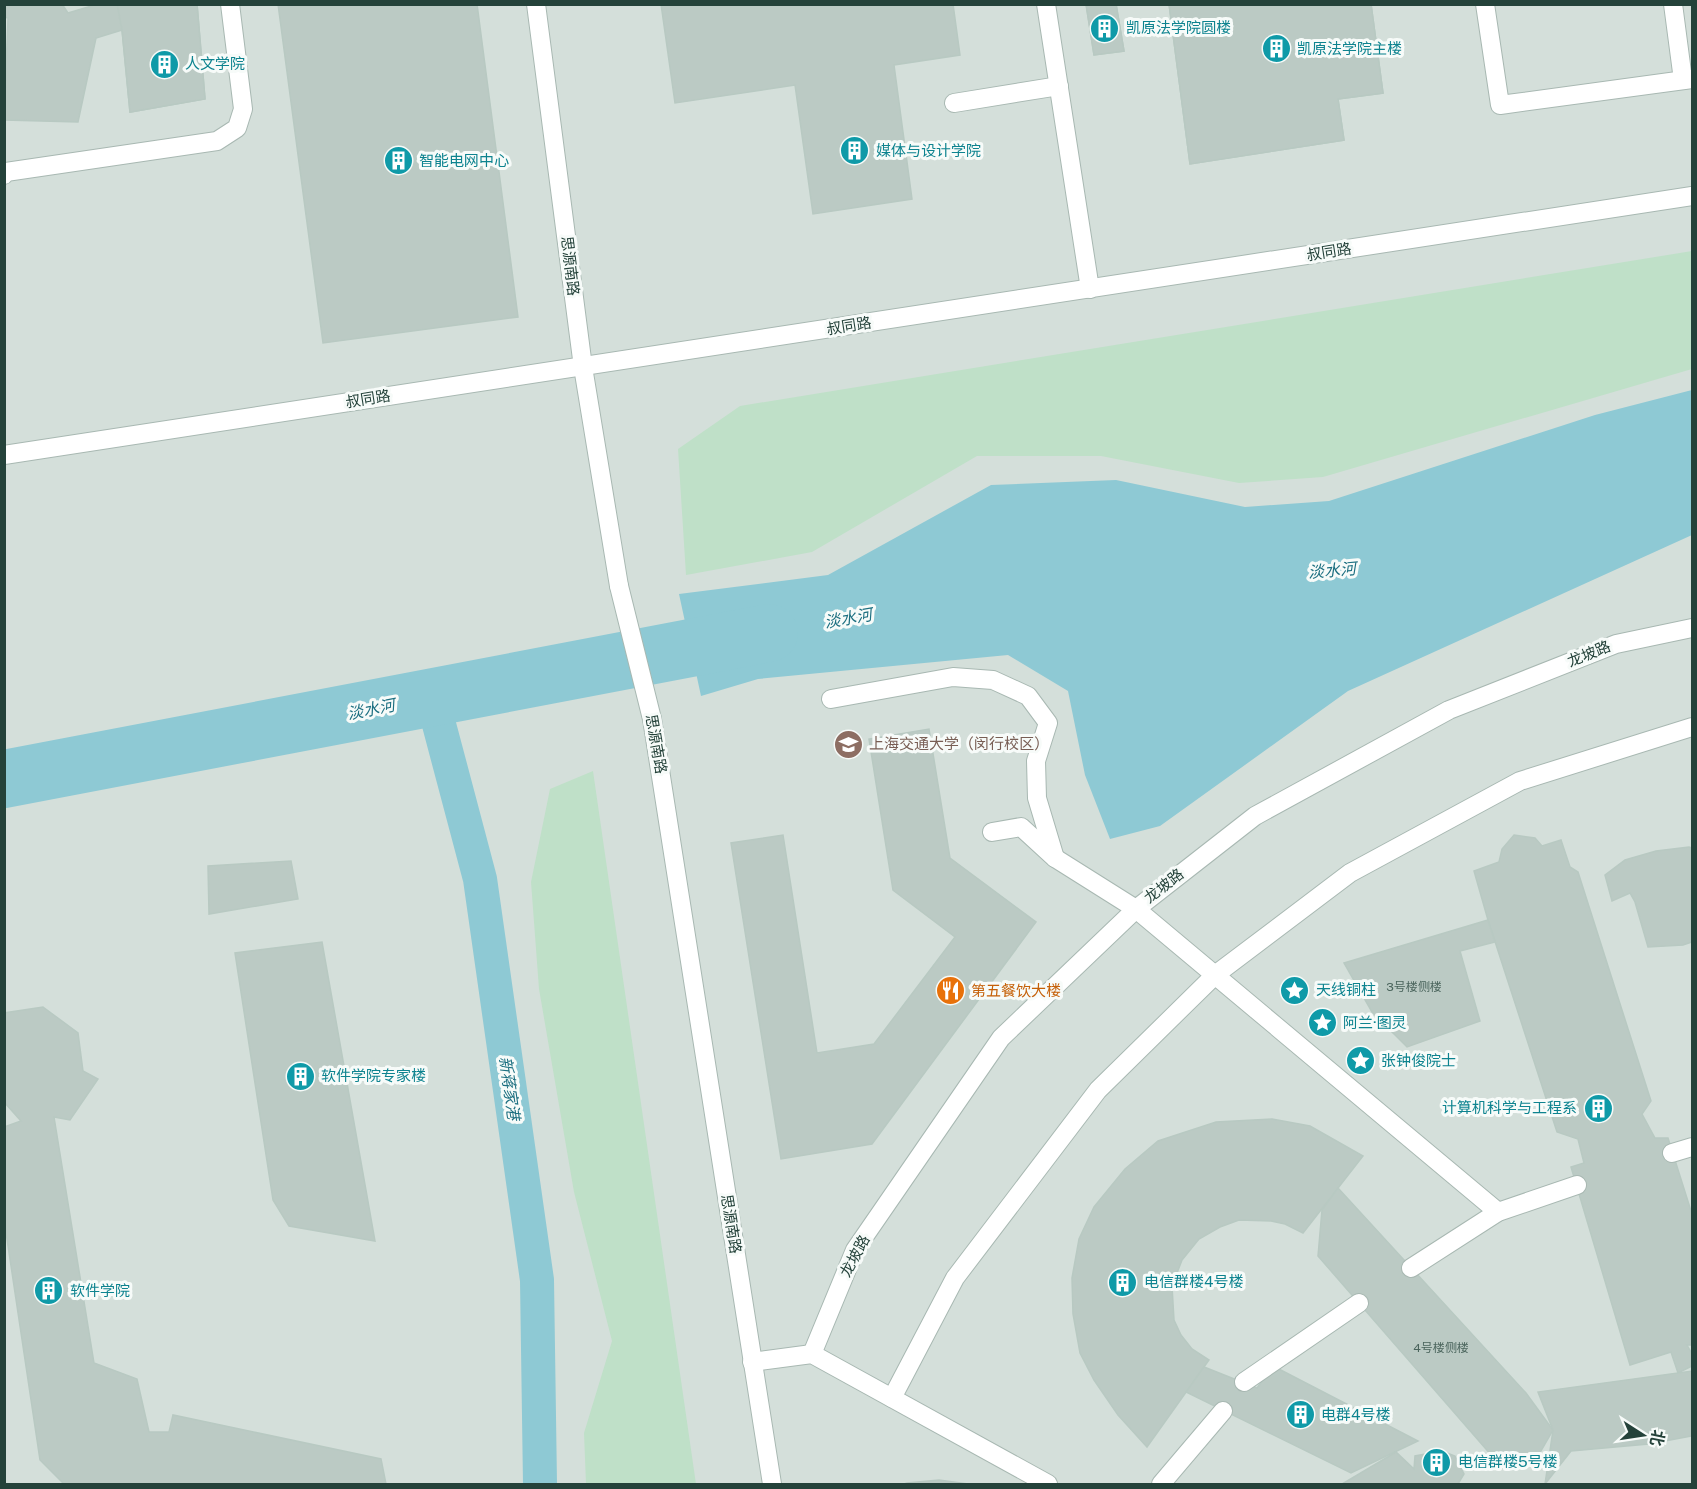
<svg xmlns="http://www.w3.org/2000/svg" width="1697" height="1489" viewBox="0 0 1697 1489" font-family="'Public Sans','Noto Sans SC',sans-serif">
<rect width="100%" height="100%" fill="#e6efeb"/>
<rect fill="#d4dfda" x="5" y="5" width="1687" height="1479"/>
<g fill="#bfe0c8">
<path d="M1692 251V369L1323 477 1239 483 1101 456H977L812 552 686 575 678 449 740 406Z"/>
<path d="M593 771 696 1484H586L584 1433 612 1341 574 1192 539 989 531 882 550 789Z"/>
</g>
<path fill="#8ec9d4" d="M1692 390V535L1348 691 1160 826 1110 839 1085 775 1068 691 1008 655 758 679 701 696 679 594 828 575 991 485 1116 480 1245 507 1329 501 1595 415Z"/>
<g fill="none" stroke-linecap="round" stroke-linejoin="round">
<path stroke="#8ec9d4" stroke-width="34" d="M432 698 480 879 537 1280 540 1484"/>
<path stroke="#8ec9d4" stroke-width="58" d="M4 779 769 633"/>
</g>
<g fill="#bbcac4" stroke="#b8c9c2" stroke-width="1.5">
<path d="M4 4H62L68 13 98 4H197L205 99 130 112 122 30 96 38 78 122 4 120 8 18 4 17Z"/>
<path d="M117 4H197L205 99 130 112 122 30Z"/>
<path d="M278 4H477L518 317 323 343Z"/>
<path d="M661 4H953L960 55 894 65 912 199 813 214 795 85 675 103Z"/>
<path d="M1086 4H1116L1124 51 1094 55Z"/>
<path d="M1086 4H1116L1124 51 1094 55Z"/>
<path d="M1169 4H1371L1383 93 1338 99 1344 140 1190 164Z"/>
<path d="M1169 4H1371L1383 93 1338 99 1344 140 1190 164Z"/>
<path d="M929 729 950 858 1036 922 872 1144 781 1159 731 843 783 835 817 1053 874 1044 955 937 893 890 869 739Z"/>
<path d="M1514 835 1535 838 1542 846 1561 840 1570 867 1578 872 1651 1101 1642 1114 1655 1138H1668L1692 1214V1345H1687L1692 1354V1366L1678 1373 1671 1352 1630 1365 1571 1167 1584 1163 1578 1139 1557 1132 1488 920 1474 871 1499 862 1502 849Z"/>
<path d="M1689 847 1692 848V942L1683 945 1648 947 1635 902 1630 893 1612 901 1605 875 1625 860 1656 851Z"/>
<path d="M291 861 298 899 209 914 208 866Z"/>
<path d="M1488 920 1495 942 1460 951 1480 1021 1407 1047 1372 1012 1344 963Z"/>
<path d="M322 942 375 1241 289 1226 273 1200 235 953Z"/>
<path d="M43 1007 78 1033 83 1071 98 1079 70 1120 54 1117 94 1363 137 1379 149 1432H169L173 1415 381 1459 386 1484H64L40 1460 4 1219V1127L21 1121 4 1102V1013Z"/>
<path d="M1272 1119 1310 1126 1363 1156 1303 1233 1285 1224 1271 1221 1239 1220 1220 1227 1199 1239 1182 1260 1172 1286 1174 1320 1181 1335 1192 1349 1209 1360 1147 1447 1118 1415 1094 1380 1080 1353 1073 1314 1072 1278 1079 1239 1094 1207 1125 1169 1158 1141 1216 1122Z"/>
<path d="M1338 1188 1526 1393 1553 1430 1534 1463 1499 1464 1318 1256 1322 1210Z"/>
<path d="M1273 1366 1418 1441 1351 1473 1186 1392 1204 1367 1257 1388Z"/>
<path d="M1692 1371V1436L1649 1444 1571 1451 1545 1484 1553 1430 1538 1392Z"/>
<path d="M1442 1451 1455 1456 1464 1474 1458 1484H1342L1396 1452 1414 1469 1415 1456Z"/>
<path d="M939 1480 968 1484H904L907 1483Z"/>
</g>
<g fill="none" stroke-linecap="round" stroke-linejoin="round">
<defs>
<g id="lane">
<path d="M536 4 583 367 619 586"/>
<path d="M1046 4 1090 289"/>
<path d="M1485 4 1500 105 1692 79"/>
<path d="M1673 4 1683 80"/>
<path d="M954 103 1059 86"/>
<path d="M4 175 6 172 217 141 237 128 243 109 230 4"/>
<path d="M4 455 1692 196"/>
<path d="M831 699 953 677 993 680 1028 696 1048 723 1036 761 1037 798 1055 858"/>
<path d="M652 719 772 1484"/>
<path d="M992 832 1021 827 1055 858 1136 909 1498 1212"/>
<path d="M1672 1153 1692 1147"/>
<path d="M1411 1268 1498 1212 1577 1185"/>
<path d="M812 1354 855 1250 1001 1038 1136 909 1255 816 1449 710 1616 644 1692 628"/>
<path d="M752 1362 812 1354 1048 1484"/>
<path d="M1244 1382 1359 1303"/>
<path d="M892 1398 955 1278 1098 1090 1215 975 1350 873 1520 781 1692 727"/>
<path d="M1161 1484 1223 1411"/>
</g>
<path id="street" d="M619 586 652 719"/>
</defs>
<use href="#lane" stroke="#a8b8b2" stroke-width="20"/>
<use href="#street" stroke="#a8b8b2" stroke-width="20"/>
<use href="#lane" stroke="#fff" stroke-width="18"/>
<use href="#street" stroke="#fff" stroke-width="18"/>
</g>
<defs>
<symbol id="building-disc" viewBox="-11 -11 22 22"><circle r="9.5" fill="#0f9aa8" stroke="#f7fbf9"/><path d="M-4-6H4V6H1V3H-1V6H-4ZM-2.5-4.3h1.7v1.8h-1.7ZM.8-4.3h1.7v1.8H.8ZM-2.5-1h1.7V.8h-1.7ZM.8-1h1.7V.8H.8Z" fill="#fff"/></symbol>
<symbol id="university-disc" viewBox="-11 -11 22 22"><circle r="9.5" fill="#8d6e63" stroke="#f7fbf9"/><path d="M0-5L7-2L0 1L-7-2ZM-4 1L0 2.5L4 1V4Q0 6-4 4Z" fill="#fff"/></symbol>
<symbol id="sight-disc" viewBox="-11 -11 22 22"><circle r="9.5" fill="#0f9aa8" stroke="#f7fbf9"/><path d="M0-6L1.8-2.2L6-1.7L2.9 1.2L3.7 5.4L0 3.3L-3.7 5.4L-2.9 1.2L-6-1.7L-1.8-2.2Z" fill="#fff"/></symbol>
<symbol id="restaurant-disc" viewBox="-11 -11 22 22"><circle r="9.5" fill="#e8710a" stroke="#f7fbf9"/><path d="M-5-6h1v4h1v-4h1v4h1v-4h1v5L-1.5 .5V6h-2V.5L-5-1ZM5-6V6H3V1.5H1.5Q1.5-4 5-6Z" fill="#fff"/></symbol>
</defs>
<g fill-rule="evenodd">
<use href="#building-disc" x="1088" y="12" width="33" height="33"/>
<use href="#building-disc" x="1260" y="32" width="33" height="33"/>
<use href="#building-disc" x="148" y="48" width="33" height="33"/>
<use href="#building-disc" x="838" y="134" width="33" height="33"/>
<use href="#building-disc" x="382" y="144" width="33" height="33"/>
<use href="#university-disc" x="832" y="728" width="33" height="33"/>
<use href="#sight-disc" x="1278" y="974" width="33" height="33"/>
<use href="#restaurant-disc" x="934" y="974" width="33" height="33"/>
<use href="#sight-disc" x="1306" y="1006" width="33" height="33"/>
<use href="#sight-disc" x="1344" y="1044" width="33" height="33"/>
<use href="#building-disc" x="284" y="1060" width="33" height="33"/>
<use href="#building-disc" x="1582" y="1092" width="33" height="33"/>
<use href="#building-disc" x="1106" y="1266" width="33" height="33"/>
<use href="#building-disc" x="32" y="1274" width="33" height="33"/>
<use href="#building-disc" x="1284" y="1398" width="33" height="33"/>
<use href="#building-disc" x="1420" y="1446" width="33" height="33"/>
</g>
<g text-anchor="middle" stroke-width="6" stroke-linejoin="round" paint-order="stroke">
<g font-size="12" fill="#4a645c">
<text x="1414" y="991">3号楼侧楼</text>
<text x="1441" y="1352">4号楼侧楼</text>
</g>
<g font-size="15" fill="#0d838f" stroke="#f7fbf9" text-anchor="start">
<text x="1126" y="33">凯原法学院圆楼</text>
<text x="1297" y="54">凯原法学院主楼</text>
<text x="185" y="69">人文学院</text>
<text x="876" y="156">媒体与设计学院</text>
<text x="419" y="166">智能电网中心</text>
<text x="1316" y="995">天线铜柱</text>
<text x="1343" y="1028">阿兰·图灵</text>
<text x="1381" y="1066">张钟俊院士</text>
<text x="321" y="1081">软件学院专家楼</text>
<text x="1577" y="1113" text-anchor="end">计算机科学与工程系</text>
<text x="1144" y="1287">电信群楼4号楼</text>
<text x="70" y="1296">软件学院</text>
<text x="1321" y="1420">电群4号楼</text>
<text x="1458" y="1467">电信群楼5号楼</text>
</g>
<g font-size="15" fill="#24423a" stroke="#f7fbf9">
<text transform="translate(1329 252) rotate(-9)" y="5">叔同路</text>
<text transform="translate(570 266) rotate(83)" y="5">思源南路</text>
<text transform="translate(849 326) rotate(-9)" y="5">叔同路</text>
<text transform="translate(368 399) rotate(-9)" y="5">叔同路</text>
<text transform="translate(1589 654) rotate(-22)" y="5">龙坡路</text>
<text transform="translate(656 744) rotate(80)" y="5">思源南路</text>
<text transform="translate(1164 886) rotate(-38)" y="5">龙坡路</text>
<text transform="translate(731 1224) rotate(81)" y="5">思源南路</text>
<text transform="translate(855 1256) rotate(-62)" y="5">龙坡路</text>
</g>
<g font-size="15" fill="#785e54" stroke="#f7fbf9" text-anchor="start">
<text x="869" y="749">上海交通大学（闵行校区）</text>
</g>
<g font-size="15" fill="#c56008" stroke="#f7fbf9" text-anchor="start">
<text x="971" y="996">第五餐饮大楼</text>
</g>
<g font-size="16" font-style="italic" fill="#1c6f80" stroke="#f7fbf9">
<text transform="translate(1332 570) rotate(-5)" y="6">淡水河</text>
<text transform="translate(848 618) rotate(-10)" y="6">淡水河</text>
<text transform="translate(371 709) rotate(-11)" y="6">淡水河</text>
<text transform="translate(510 1088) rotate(82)" y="6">新蒋家港</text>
</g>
</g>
<rect width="1697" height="1489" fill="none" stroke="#24423a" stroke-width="12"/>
<g transform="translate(1643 1435) rotate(102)" stroke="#f7fbf9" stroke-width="4.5" paint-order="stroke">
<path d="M0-4.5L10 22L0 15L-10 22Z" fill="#24423a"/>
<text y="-9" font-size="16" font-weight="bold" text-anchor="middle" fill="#24423a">北</text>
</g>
</svg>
